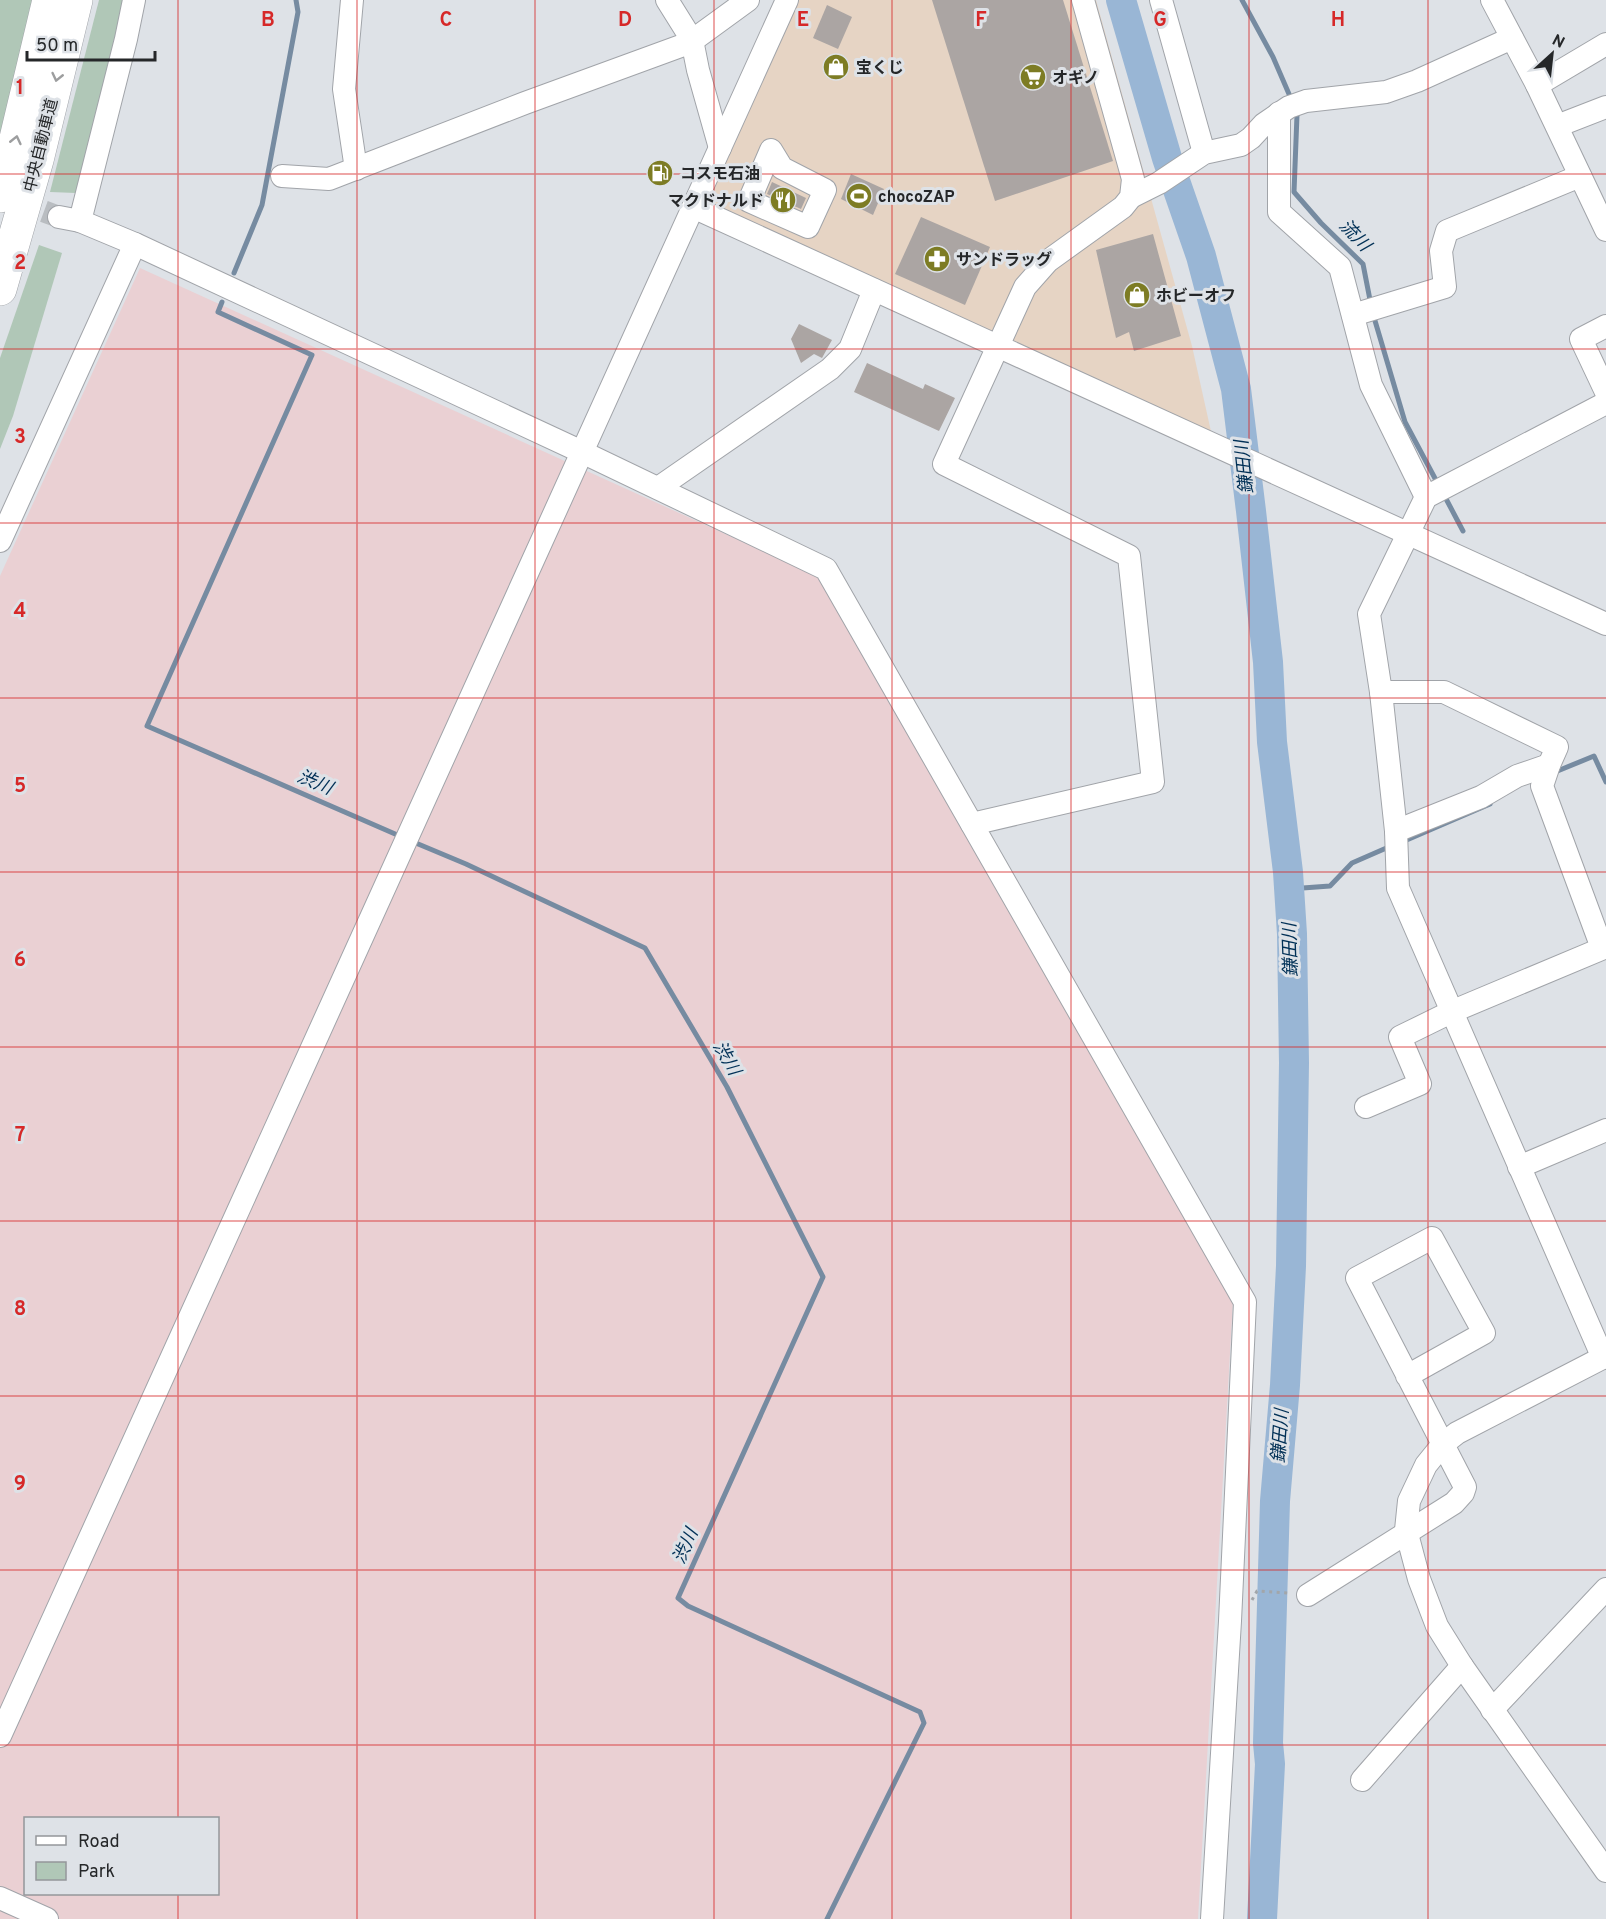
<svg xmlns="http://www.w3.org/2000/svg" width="1606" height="1919" viewBox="0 0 1606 1919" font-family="Overpass,'Noto Sans JP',sans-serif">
<rect width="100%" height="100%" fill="#dee2e7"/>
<path fill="#e6d4c4" d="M787 0H1096L1192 346 1214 445 693 207Z"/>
<path fill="#ead0d3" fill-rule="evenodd" d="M140 268 818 576 1233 1300 1198 1919H0V576ZM26 1818H218V1894H26Z"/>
<g fill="#b0c7b7">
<path d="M0 0H32L0 135Z"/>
<path d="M99 0H124L76 193 50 192Z"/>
<path d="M39 245 62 253 13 416 0 449V358Z"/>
</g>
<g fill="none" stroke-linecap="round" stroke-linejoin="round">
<g stroke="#768ba1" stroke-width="5">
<path d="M1242 0 1273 57 1292 101"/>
<path d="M1295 109 1297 115 1294 192 1321 223 1363 264 1371 305"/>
<path d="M234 273 262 205 298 12 296 0"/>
<path d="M222 302 218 312 312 355 147 726 402 837"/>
<path d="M1373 314 1405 422 1438 484"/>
<path d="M1444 495 1463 531"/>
<path d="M1555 772 1594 756 1606 782"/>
<path d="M411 841 466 864 645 948 727 1087 823 1277 678 1598 688 1606 920 1712 924 1723 827 1919"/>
<path d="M1402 842 1490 804"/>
<path d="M1289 889 1330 886 1352 863 1391 846"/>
</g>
<path stroke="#99b6d5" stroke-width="30" d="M1121 0 1167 158 1201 256 1236 389 1251 511 1268 662 1272 742 1288 872 1292 934 1294 1063 1291 1266 1285 1385 1275 1501 1268 1743 1270 1764 1262 1919"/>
</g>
<g fill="#aba5a3">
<path d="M932 0H1063L1113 161 995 201Z"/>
<path d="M827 5 852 17 838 49 813 38Z"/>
<path d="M851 174 884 189 873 215 841 199Z"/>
<path d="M772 182 806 198 801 209 767 194Z"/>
<path d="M921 217 990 247 965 305 895 274Z"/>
<path d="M1153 234 1181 336 1134 351 1129 332 1116 338 1096 250Z"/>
<path d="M799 324 832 340 822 358 814 354 801 363 791 339Z"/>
<path d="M867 363 923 389 925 384 955 398 939 431 854 392Z"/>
</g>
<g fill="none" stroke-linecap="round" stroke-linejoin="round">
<path stroke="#b9bdc1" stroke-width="22" stroke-dasharray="22 11" stroke-linecap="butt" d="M13 200 59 217"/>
<defs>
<g id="minor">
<path d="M352 0 344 89 356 169"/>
<path d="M667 0 692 40 698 70 720 148"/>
<path d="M1161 0 1204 153"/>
<path d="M1492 0 1537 85 1606 230"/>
<path d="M1537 85 1606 44"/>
<path d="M1279 113V212L1340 267 1371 385 1426 497"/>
<path d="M1557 126 1606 107"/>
<path d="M771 150 782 168 825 190 808 227 749 201Z"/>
<path d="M282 176 329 179 525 103 689 43 748 0"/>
<path d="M1131 197 1159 183 1204 153 1241 145 1251 138 1264 124 1289 107 1306 101 1386 92 1417 81 1512 38"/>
<path d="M693 207 1606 624"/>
<path d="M59 217 80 221 135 244 582 452 826 569 1245 1302 1230 1621 1212 1919"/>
<path d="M80 221 126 39 134 0"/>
<path d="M1353 315 1445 287 1441 251 1447 231 1580 176"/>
<path d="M1606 326 1581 339 1606 392"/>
<path d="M658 488 830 369 850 349 874 290"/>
<path d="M0 541 135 244"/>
<path d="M1381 692H1444L1557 747 1549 765 1542 786 1602 948"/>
<path d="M972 824 1153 782 1129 556 944 464 1025 287 1048 261 1123 207 1131 197 1133 179 1083 0"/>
<path d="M1396 831 1481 797 1517 776 1549 765"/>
<path d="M1366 1107 1420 1084 1400 1037 1451 1012 1606 947"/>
<path d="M1519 1167 1606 1130"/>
<path d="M1606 1356 1457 1433 1443 1444 1426 1465 1409 1501 1406 1530 1419 1579 1437 1626 1462 1666 1606 1871"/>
<path d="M1603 1358 1398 888 1396 831 1381 692 1369 614 1426 497 1606 403"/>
<path d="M1308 1595 1454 1503 1463 1493 1465 1487 1357 1278 1432 1238 1484 1333 1407 1376"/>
<path d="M1492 1710 1606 1589"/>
<path d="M0 1736 787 0"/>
<path d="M1362 1780 1462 1666"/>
<path d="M0 1898 47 1919"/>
</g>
<g id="highway">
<path d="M0 196 13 151 49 0"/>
<path d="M0 289 37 160 76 0"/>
</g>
</defs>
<use href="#minor" stroke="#a1a4a9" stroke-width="24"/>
<use href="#highway" stroke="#a1a4a9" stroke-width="34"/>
<path stroke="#a2a6aa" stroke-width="3" stroke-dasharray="3 4.5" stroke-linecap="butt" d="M1252 1600 1257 1591 1288 1593"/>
<use href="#minor" stroke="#fff" stroke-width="22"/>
<use href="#highway" stroke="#fff" stroke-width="33"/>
</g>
<defs><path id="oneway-chevron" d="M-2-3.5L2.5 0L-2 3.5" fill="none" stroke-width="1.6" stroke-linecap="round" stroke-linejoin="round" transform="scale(1.5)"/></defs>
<g stroke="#9d9e9f">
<use href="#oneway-chevron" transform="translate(57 77) rotate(103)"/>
<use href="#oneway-chevron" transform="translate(16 140) rotate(-77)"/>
</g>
<path fill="none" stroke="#d62828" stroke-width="1.5" stroke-opacity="0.55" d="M178 0V1818M357 0V1919M535 0V1919M714 0V1919M892 0V1919M1071 0V1919M1249 0V1919M1428 0V1919M0 174H1606M0 349H1606M0 523H1606M0 698H1606M0 872H1606M0 1047H1606M0 1221H1606M0 1396H1606M0 1570H1606M0 1745H1606M178 1894V1919"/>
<defs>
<symbol id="shop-disc" viewBox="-11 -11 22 22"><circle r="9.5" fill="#7d7c24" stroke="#dee2e7"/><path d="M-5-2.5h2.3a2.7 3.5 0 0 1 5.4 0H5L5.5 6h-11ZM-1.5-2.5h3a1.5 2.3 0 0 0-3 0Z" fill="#fff"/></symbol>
<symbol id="supermarket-disc" viewBox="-11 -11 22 22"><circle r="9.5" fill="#7d7c24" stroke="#dee2e7"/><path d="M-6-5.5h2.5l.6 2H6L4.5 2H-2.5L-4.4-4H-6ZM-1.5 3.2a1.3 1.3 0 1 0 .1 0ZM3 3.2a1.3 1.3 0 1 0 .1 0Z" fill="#fff"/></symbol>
<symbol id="fuel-disc" viewBox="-11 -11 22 22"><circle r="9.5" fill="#7d7c24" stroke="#dee2e7"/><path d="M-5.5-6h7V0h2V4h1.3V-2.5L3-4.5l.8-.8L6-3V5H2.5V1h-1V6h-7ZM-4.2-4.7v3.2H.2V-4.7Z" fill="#fff"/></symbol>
<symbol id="stadium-disc" viewBox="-11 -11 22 22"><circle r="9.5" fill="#7d7c24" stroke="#dee2e7"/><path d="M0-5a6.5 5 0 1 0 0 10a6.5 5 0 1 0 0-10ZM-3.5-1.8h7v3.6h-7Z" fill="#fff"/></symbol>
<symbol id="restaurant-disc" viewBox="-11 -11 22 22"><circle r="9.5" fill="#7d7c24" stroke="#dee2e7"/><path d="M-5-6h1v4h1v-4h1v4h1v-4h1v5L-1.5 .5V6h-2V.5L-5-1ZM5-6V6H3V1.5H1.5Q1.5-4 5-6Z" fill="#fff"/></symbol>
<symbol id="pharmacy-disc" viewBox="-11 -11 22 22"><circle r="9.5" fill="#7d7c24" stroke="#dee2e7"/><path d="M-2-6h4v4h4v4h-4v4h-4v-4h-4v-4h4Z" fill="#fff"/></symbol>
</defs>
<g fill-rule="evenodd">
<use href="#shop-disc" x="821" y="52" width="30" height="30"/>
<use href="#supermarket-disc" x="1018" y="62" width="30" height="30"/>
<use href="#fuel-disc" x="645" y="158" width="30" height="30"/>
<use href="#stadium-disc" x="844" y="181" width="30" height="30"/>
<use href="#restaurant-disc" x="768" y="185" width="30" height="30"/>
<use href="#pharmacy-disc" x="922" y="244" width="30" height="30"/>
<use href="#shop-disc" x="1122" y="280" width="30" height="30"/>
</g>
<g text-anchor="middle" stroke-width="6" stroke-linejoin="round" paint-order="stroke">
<g font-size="16" font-weight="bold" fill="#252729" stroke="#dee2e7" text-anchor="start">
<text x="856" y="73">宝くじ</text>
<text x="1052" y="83">オギノ</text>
<text x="680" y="179">コスモ石油</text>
<text x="878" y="202">chocoZAP</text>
<text x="764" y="206" text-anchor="end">マクドナルド</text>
<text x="956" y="265">サンドラッグ</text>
<text x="1156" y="301">ホビーオフ</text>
</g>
<g font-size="16" fill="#252729" stroke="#dee2e7">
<text transform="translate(40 145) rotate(-76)" y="6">中央自動車道</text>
</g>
<g font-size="18" font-style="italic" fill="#003056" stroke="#dee2e7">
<text transform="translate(1355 235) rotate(46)" y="6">流川</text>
<text transform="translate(1244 467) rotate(-96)" y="6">鎌田川</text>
<text transform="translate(315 782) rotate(23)" y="6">渋川</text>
<text transform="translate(1290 950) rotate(-92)" y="6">鎌田川</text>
<text transform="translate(727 1058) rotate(60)" y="6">渋川</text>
<text transform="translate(1280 1436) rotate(-86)" y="6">鎌田川</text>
<text transform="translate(685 1546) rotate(-66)" y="6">渋川</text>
</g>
</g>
<g font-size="20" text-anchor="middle" font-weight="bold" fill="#d62828" stroke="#dee2e7" stroke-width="6" stroke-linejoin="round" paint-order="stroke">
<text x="268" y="26">B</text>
<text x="446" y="26">C</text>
<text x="625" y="26">D</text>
<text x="803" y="26">E</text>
<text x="981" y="26">F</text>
<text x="1160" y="26">G</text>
<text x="1338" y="26">H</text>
<text x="20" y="94">1</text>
<text x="20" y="269">2</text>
<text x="20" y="443">3</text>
<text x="20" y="617">4</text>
<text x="20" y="792">5</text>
<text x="20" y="966">6</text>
<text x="20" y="1141">7</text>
<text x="20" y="1315">8</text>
<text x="20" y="1490">9</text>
</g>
<rect x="24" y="1817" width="195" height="78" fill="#dee2e7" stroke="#94979b" stroke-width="1.5"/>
<rect x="36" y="1836" width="30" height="9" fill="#ffffff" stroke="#94979b" stroke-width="1.5"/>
<text x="78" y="1847" font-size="18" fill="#252729">Road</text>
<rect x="36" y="1862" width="30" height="18" fill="#b0c7b7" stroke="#94979b" stroke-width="1.5"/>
<text x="78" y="1877" font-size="18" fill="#252729">Park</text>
<g transform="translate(1552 54) rotate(27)" stroke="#dee2e7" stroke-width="4.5" paint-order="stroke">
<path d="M0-4.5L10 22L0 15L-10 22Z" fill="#252729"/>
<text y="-9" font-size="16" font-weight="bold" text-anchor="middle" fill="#252729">N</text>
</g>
<path d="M27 51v9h128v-9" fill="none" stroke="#252729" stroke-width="3"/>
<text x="36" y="51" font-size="18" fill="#252729" stroke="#dee2e7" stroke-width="4.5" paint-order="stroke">50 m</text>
</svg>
